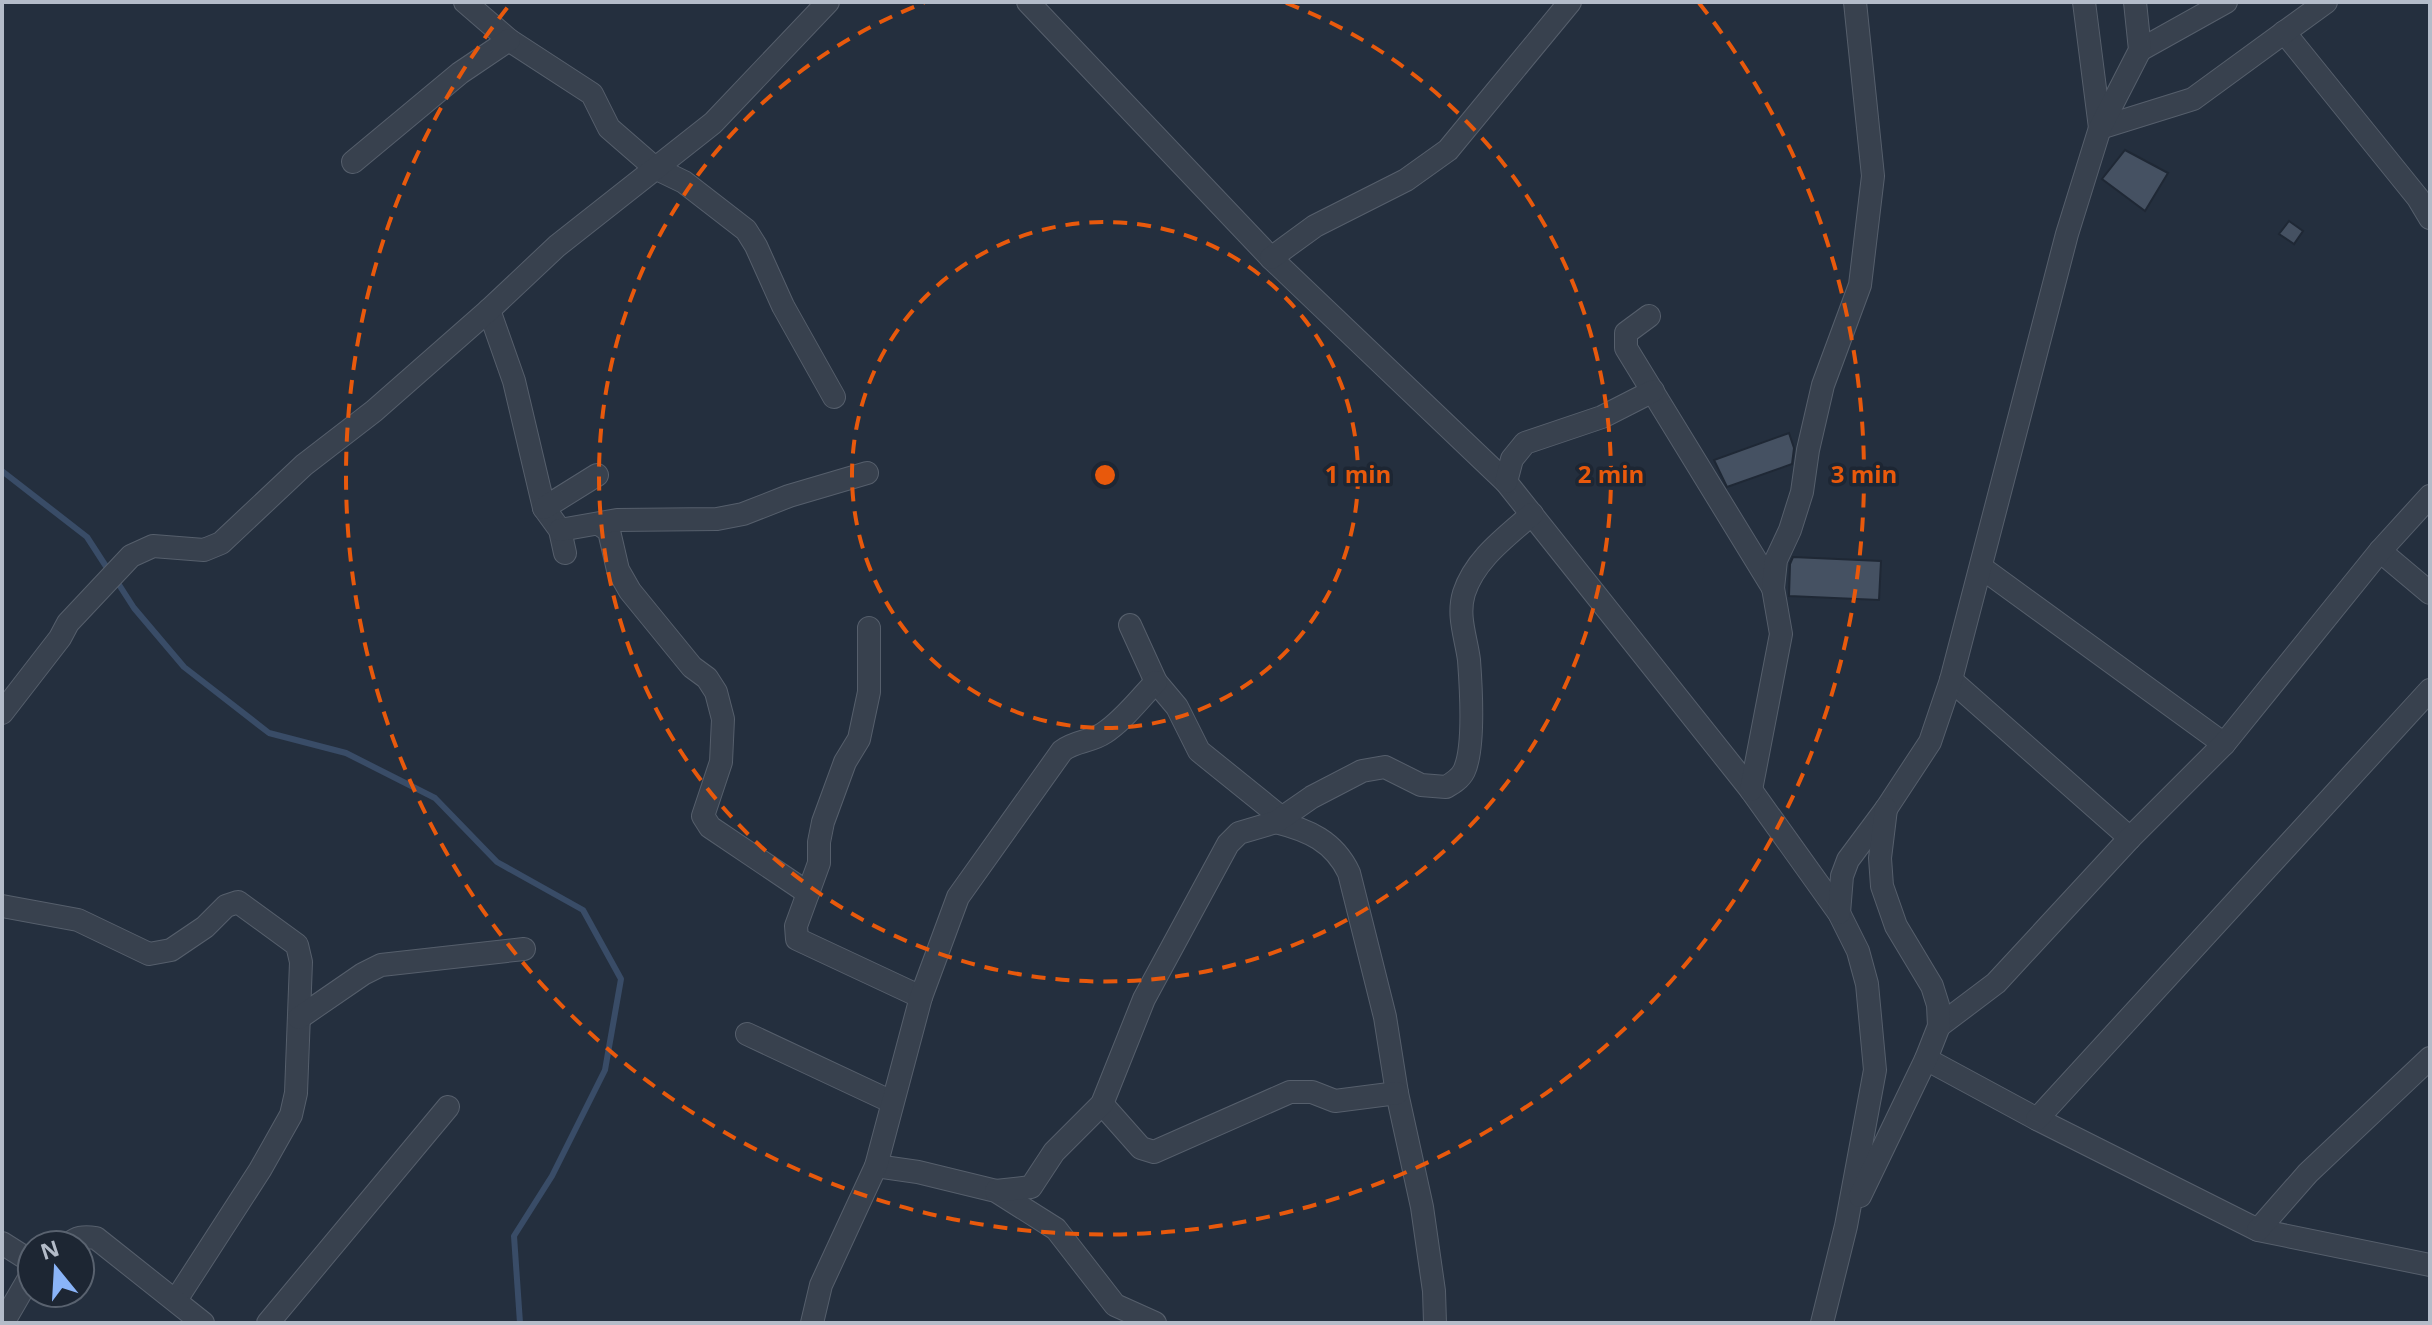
<svg xmlns="http://www.w3.org/2000/svg" width="2432" height="1325" viewBox="0 0 2432 1325" font-family="'Open Sans',sans-serif">
<rect width="100%" height="100%" fill="#242f3e"/>
<g fill="none" stroke-linecap="round" stroke-linejoin="round">
<g stroke="#394c67" stroke-width="6">
<path d="M2 471 87 537 109 571"/>
<path d="M116 580 134 608 184 667 269 733 346 753 435 798 497 862 583 910 621 979 605 1070 552 1176 514 1236 520 1323"/>
</g>
</g>
<g fill="#455162" stroke="#1f2835" stroke-width="2">
<path d="M2125 150 2168 173 2145 211 2102 179Z"/>
<path d="M2289 221 2303 231 2294 244 2279 234Z"/>
<path d="M1789 433 1794 448 1792 464 1727 487 1714 460Z"/>
<path d="M1793 557 1881 561 1879 600 1789 596 1790 564Z"/>
</g>
<g fill="none" stroke-linecap="round" stroke-linejoin="round">
<defs>
<g id="minor">
<path d="M465 2 509 40 592 94 609 128 655 168 684 182 746 230 756 246 783 306 834 397"/>
<path d="M1028 2 1271 258 1506 482 1751 790 1839 913 1858 951 1867 984 1875 1070 1846 1226 1822 1323"/>
<path d="M2084 2 2100 128"/>
<path d="M2284 32 2418 198 2430 218"/>
<path d="M2140 50 2226 2"/>
<path d="M2100 128 2193 99 2326 2"/>
<path d="M353 162 460 73 509 40"/>
<path d="M1271 258 1315 226 1406 180 1448 150 1570 2"/>
<path d="M489 310 514 381 544 508 560 530 565 553"/>
<path d="M1649 316 1626 333V348L1773 588"/>
<path d="M1506 482 1512 459 1525 443 1602 417 1653 391"/>
<path d="M544 508 597 475"/>
<path d="M599 524 609 531 618 570 630 591 692 667 707 678 716 692 723 719 721 762 703 816 710 827 808 893"/>
<path d="M560 530 617 520 717 519 743 514 789 496 867 473"/>
<path d="M2380 551 2430 593"/>
<path d="M1982 568 2224 744"/>
<path d="M1130 625 1156 682 1177 707 1199 751 1282 818"/>
<path d="M869 628V692L859 739 845 762 823 822 819 842V863L796 926 797 939 921 997"/>
<path d="M1951 680 2130 838"/>
<path d="M2 713 60 638 68 623 131 556 153 546 204 550 221 543 304 465 374 411 489 310 557 246 713 123 828 2"/>
<path d="M1751 790 1781 634 1773 588 1776 560 1790 530 1802 492 1808 450 1823 385 1860 285 1873 176 1855 2"/>
<path d="M1276 822C1308 830 1334 841 1349 873L1385 1017 1397 1093 1422 1207 1434 1291 1435 1323"/>
<path d="M2 906 78 920 149 954 171 950 205 927 226 906 238 902 297 945 301 962 296 1093 291 1115 260 1170 176 1300"/>
<path d="M1839 913 1842 876 1848 860 1886 809 1930 742 1951 680 2067 234 2100 128 2140 50 2135 2"/>
<path d="M299 1018 363 974 381 965 524 949"/>
<path d="M1939 1026 1996 983 2130 838 2224 744 2380 551 2430 496"/>
<path d="M747 1034 892 1102"/>
<path d="M1926 1059 2037 1119 2258 1230 2430 1265"/>
<path d="M1102 1104 1141 1148 1154 1152 1290 1092H1312L1335 1101 1397 1093"/>
<path d="M2037 1119 2430 690"/>
<path d="M876 1166 918 1172 996 1191 1056 1229 1115 1305 1155 1323"/>
<path d="M996 1191 1031 1187 1054 1152 1102 1104 1144 999 1228 844 1239 833 1276 822 1312 797 1362 771 1385 767 1421 785 1446 787C1453 783 1460 779 1464 771 1475 748 1471 687 1469 660 1466 637 1457 616 1464 593 1475 559 1506 537 1532 514"/>
<path d="M1860 1196 1926 1059 1939 1026 1938 1005 1932 986 1896 926 1882 886 1880 858 1886 809"/>
<path d="M2258 1230 2308 1173 2430 1058"/>
<path d="M2 1243 32 1262"/>
<path d="M67 1245C77 1237 83 1236 96 1238L203 1323"/>
<path d="M3 1323 32 1273"/>
<path d="M268 1323 448 1107"/>
<path d="M812 1323 821 1285 876 1166 921 997 958 897 1062 751C1074 741 1091 742 1104 733 1124 720 1140 698 1156 682"/>
</g>
</defs>
<use href="#minor" stroke="#565f6c" stroke-width="24"/>
<use href="#minor" stroke="#38414e" stroke-width="22"/>
</g>
<g fill="none" stroke="#e8590c" stroke-width="4" stroke-dasharray="14 10">
<circle cx="1105" cy="475" r="253"/>
<path d="M1286 3A506 506 0 1 1 924 3"/>
<path d="M1699 3A759 759 0 1 1 511 3"/>
</g>
<circle cx="1105" cy="475" r="12" fill="#e8590c" stroke="#1d2633" stroke-width="4"/>
<g font-size="24" text-anchor="middle" font-weight="bold" fill="#e8590c" stroke="#1d2633" stroke-width="7" stroke-linejoin="round" paint-order="stroke">
<text x="1358" y="483">1 min</text>
<text x="1611" y="483">2 min</text>
<text x="1864" y="483">3 min</text>
</g>
<rect width="2432" height="1325" fill="none" stroke="#b4bcc9" stroke-width="8"/>
<g transform="translate(56 1269) rotate(342)"><circle r="38" fill="#1d2633" stroke="#59626f" stroke-width="2"/>
<path d="M0-6L14 30L0 20L-14 30Z" fill="#8ab4f8"/>
<text y="-12" font-size="22" font-weight="bold" text-anchor="middle" fill="#b4bcc9">N</text>
</g>
</svg>
